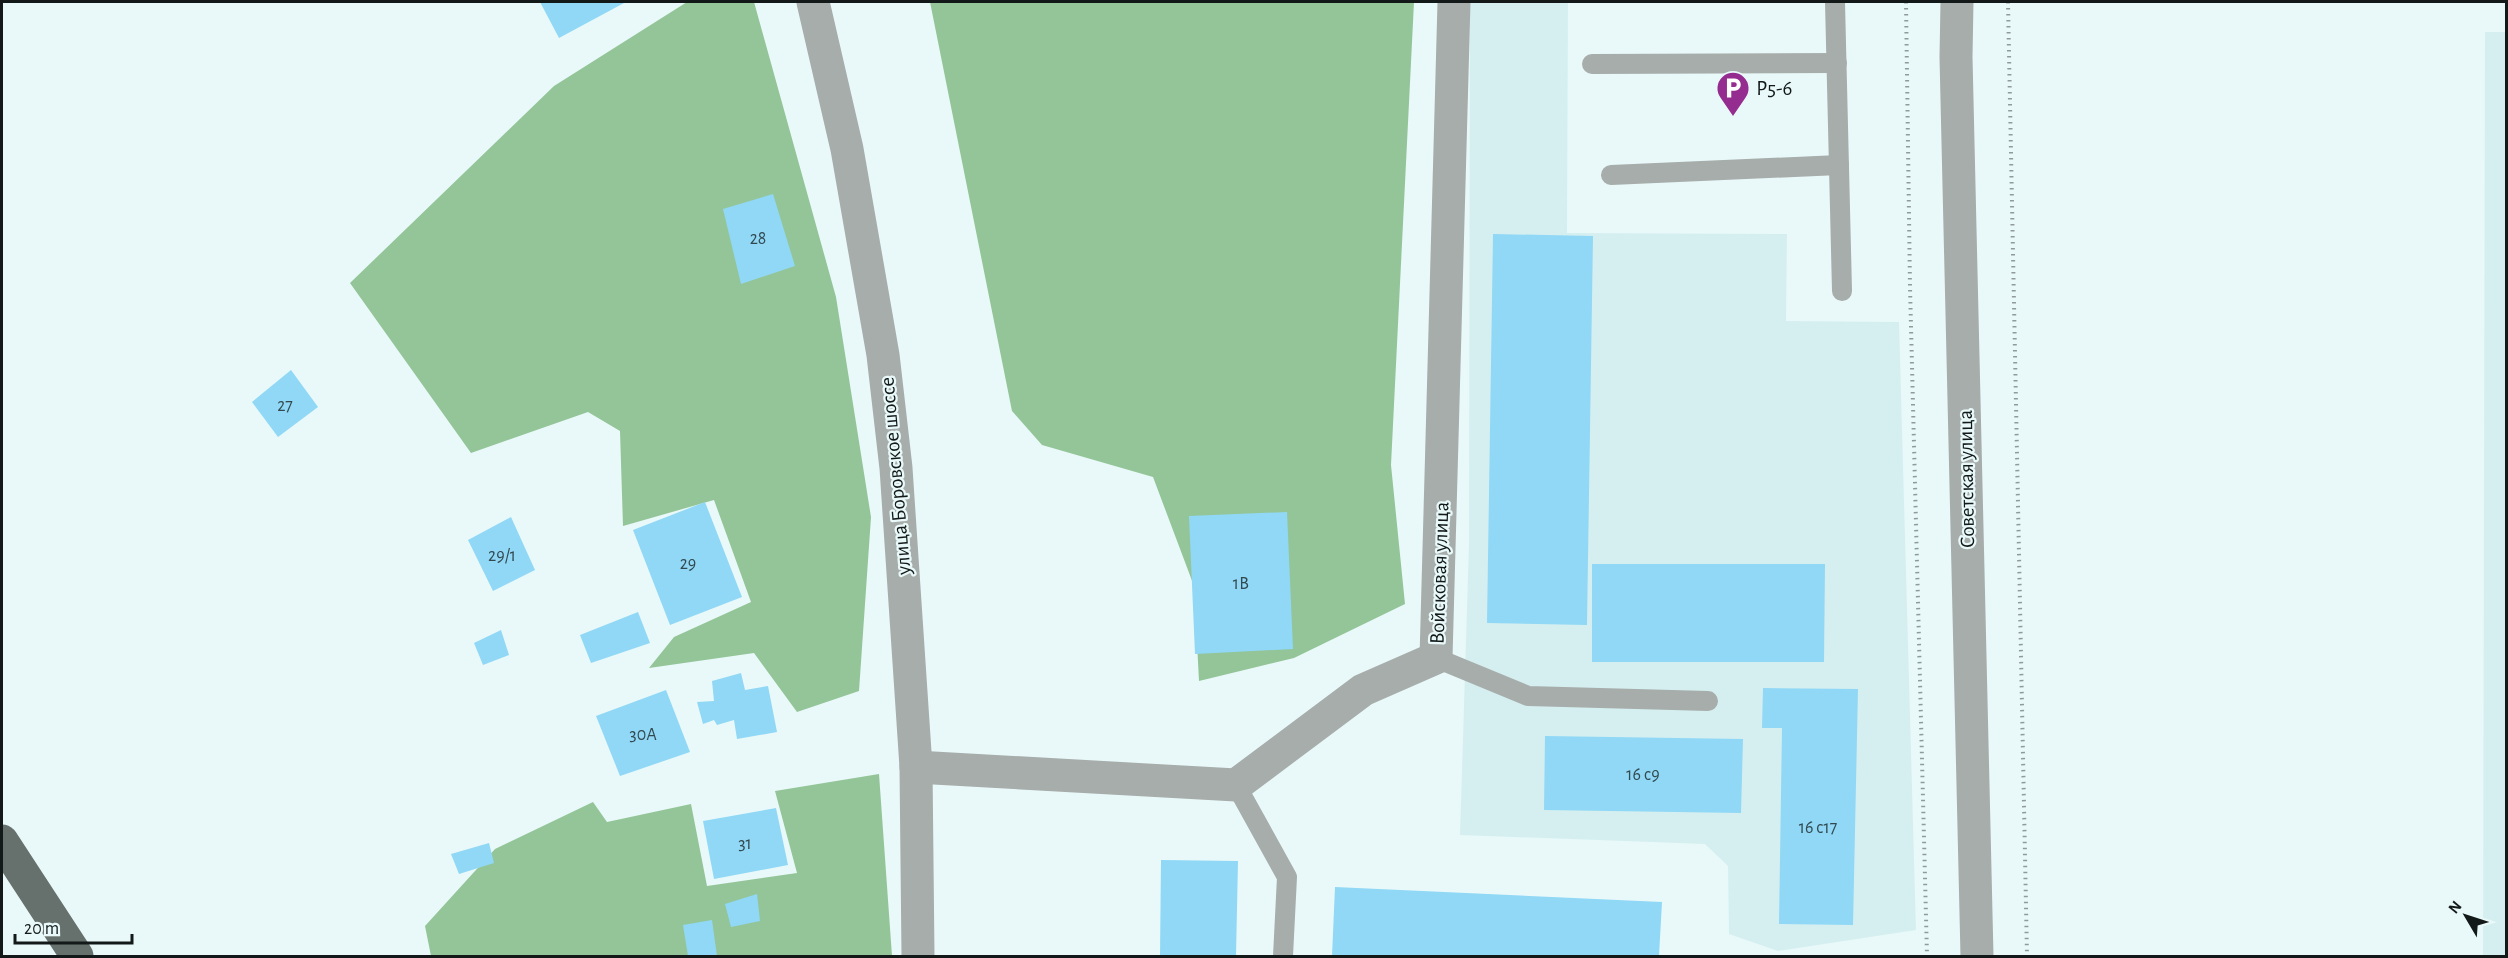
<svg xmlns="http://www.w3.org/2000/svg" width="2508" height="958" viewBox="0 0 2508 958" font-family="'Alegreya Sans',sans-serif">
<rect width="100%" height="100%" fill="#e9f9f9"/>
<g fill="#d5eff0">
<path d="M1470 2H1568L1567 233 1787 234 1786 321 1899 322 1916 930 1778 951 1729 934 1728 866 1705 844 1460 835 1469 543Z"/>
<path d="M2485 32H2506V956H2483Z"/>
</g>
<g fill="#93c598">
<path d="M687 2H754L836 297 871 517 859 691 797 712 754 653 649 668 674 637 751 602 714 500 623 526 620 431 588 412 471 453 350 283 554 86Z"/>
<path d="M930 2H1414L1391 465 1405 604 1294 658 1199 681 1194 586 1153 477 1042 445 1012 411Z"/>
<path d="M879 774 892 956H431L425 926 495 849 593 802 607 822 691 804 707 886 797 873 775 791Z"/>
</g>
<g fill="#90d8f6">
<path d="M540 2H623L624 3 559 38Z"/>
<path d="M773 194 795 266 741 284 723 209Z"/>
<path d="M1493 234 1593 236 1587 625 1487 623Z"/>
<path d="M291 370 318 407 278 437 252 402Z"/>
<path d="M705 502 742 597 670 625 633 530Z"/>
<path d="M1287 512 1293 649 1195 654 1189 516Z"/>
<path d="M511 517 535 570 493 591 468 540Z"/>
<path d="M1592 564H1825L1824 662H1592Z"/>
<path d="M638 612 650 643 591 663 580 635Z"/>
<path d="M501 630 509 655 483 665 474 643Z"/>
<path d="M741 673 745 690 768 686 777 732 737 739 734 720 717 725 714 720 703 724 697 702 714 701 712 681Z"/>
<path d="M1763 688 1858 689 1853 925 1779 924 1782 728H1762Z"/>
<path d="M666 690 690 752 620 776 596 716Z"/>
<path d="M1545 736 1743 739 1741 813 1544 810Z"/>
<path d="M776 808 788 865 714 879 703 821Z"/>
<path d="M489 843 494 863 459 874 451 854Z"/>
<path d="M1161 860 1238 861 1236 956H1160Z"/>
<path d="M1335 887 1662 902 1659 956H1332Z"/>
<path d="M757 894 760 921 731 927 725 904Z"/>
<path d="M712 920 717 956H688L683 925Z"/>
</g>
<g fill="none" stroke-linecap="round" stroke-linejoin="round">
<g stroke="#8f9b9b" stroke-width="4" stroke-dasharray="1.5 4.5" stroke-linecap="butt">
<path d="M1906 2 1910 287 1927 956"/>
<path d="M2008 2 2027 956"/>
</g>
<g stroke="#a7adab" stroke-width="20">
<path d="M1835 2 1842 291"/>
<path d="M1592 64 1837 63"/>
<path d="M1611 175 1839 165"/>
<path d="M1436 658 1528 696 1708 701"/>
<path d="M1236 785 1287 877 1283 956"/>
</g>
<g stroke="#a7adab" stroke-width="33">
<path d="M1957 2 1956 57 1977 956"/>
<path d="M916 767 1236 785 1363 690 1436 658 1454 2"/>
</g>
<path stroke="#a7adab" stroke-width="33" d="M813 2 847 149 883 355 896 468 916 767 918 956"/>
<path stroke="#66716d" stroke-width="33" d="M2 841 77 956"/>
</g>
<defs>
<symbol id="parking-pin" viewBox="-11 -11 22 30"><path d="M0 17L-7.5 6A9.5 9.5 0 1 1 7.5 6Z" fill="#952c8f" stroke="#e9f9f9"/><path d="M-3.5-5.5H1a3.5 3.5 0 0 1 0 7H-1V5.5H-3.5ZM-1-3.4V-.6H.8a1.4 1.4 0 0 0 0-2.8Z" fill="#fff"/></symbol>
</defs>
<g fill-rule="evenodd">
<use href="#parking-pin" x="1714" y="69" width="38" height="52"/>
</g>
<g text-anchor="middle" stroke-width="4.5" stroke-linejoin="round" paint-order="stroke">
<g font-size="18" fill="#324950">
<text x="758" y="244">28</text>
<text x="285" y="411">27</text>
<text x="502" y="561">29/1</text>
<text x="688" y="569">29</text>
<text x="1241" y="589">1В</text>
<text x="643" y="740">30А</text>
<text x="1643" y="780">16 с9</text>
<text x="1818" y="833">16 с17</text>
<text x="745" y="849">31</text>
</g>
<g font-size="21" fill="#131919" stroke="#e9f9f9" text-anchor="start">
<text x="1756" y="95">Р5-6</text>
</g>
<g font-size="21" fill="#131919" stroke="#e9f9f9">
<text transform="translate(895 476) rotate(-95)" y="7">улица Боровское шоссе</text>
<text transform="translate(1966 479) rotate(-91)" y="7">Советская улица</text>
<text transform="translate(1439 573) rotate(-88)" y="7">Войсковая улица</text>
</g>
</g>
<rect width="2508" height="958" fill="none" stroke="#131919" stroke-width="6"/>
<g transform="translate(2466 916) rotate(309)" stroke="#e9f9f9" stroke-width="4.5" paint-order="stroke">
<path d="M0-4.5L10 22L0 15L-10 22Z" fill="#131919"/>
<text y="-9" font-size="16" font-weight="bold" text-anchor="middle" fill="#131919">N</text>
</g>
<path d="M15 934v9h117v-9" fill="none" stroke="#131919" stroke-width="3"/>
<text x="24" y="934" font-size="18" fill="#131919" stroke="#e9f9f9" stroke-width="4.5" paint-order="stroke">20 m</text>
</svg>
